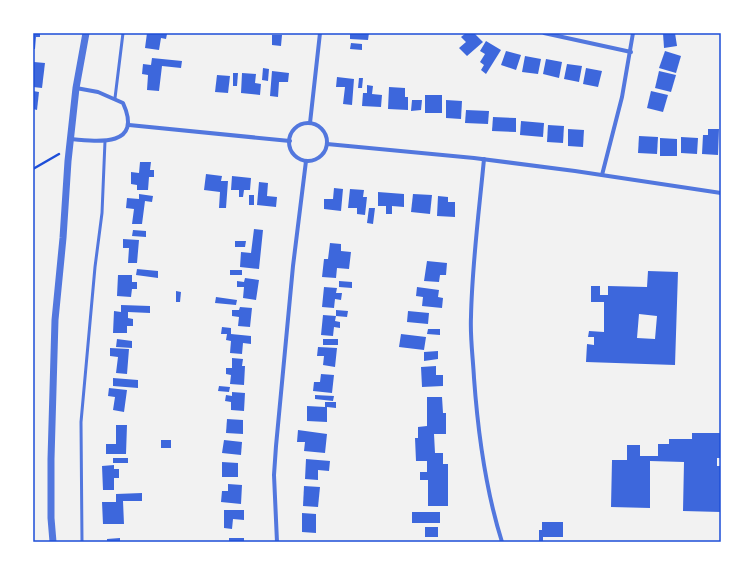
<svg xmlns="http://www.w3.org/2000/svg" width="754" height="575" viewBox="0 0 754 575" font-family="Roboto,sans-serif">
<rect width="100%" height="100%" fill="#f2f2f2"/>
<g fill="#3d67dc" fill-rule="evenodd">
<path d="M33 33H40V37H36L35 49H33Z"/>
<path d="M147 33H163L167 34 166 39 161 38 159 50 145 48Z"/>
<path d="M350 33H369L368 40 350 39Z"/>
<path d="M466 33H474L483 42 467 56 459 48 466 42 461 37Z"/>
<path d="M663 33H675L677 46 664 48Z"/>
<path d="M272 35H282L281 46 272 45Z"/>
<path d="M486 41 501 50 486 74 481 70 484 65 480 62 485 54 480 51Z"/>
<path d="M351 43 362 44V50L350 49Z"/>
<path d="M506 51 521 55 516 70 501 65Z"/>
<path d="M665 51 681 56 676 73 659 68Z"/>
<path d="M525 56 541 59 538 74 522 72Z"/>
<path d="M152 58 182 61 181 68 162 66 159 91 147 90 148 75 142 74 143 64 151 65Z"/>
<path d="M546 59 562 62 559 78 543 74Z"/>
<path d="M34 62 45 63 42 88 33 87Z"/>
<path d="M567 64 582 66 579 82 564 79Z"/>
<path d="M263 68 269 69 268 81 262 80Z"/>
<path d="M586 68 602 71 598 87 583 84Z"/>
<path d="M272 71 289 73 288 82H279L278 97 270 96Z"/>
<path d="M659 71 676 75 671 92 655 88Z"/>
<path d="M233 73H238L237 86H233Z"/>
<path d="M242 73 256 74 255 83 261 84 260 95 241 93Z"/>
<path d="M217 75 230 76 228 93 215 92Z"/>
<path d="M337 77 354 79 352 105 343 104 345 87H336Z"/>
<path d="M359 78H363L362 88H358Z"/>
<path d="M367 85 373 86 372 94 382 95 381 107 362 106 363 93H367Z"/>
<path d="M389 87 405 88V97H408V110L388 109Z"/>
<path d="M33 91 39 92 37 110 33 109Z"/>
<path d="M651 91 668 95 663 112 647 108Z"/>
<rect x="425" y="95" width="17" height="18"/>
<path d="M412 100H422L421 110 411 111Z"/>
<path d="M446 100 462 101 461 119 446 118Z"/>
<path d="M466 110 489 111 488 124 465 123Z"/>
<path d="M493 117 516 118V132L492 131Z"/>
<path d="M521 121 544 123 543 137 520 135Z"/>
<path d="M548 125 564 126 563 143 547 142Z"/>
<path d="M568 129 584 130 583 147 568 146Z"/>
<path d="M708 129H719L718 155 702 154 703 135H708Z"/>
<path d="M639 136 658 137 657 154 638 153Z"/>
<path d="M681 137 698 138 697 154 681 153Z"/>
<path d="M660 138 677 139V156H660Z"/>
<path d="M140 162H151L150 170H154V177H149L148 190H137V185L131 184V172L139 173Z"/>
<path d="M206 174 222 176 221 181H228L226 208H219L220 192 204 190Z"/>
<path d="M232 176 251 178 250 190H244L243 197H239V190H231Z"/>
<path d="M259 182 268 183 267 196 277 197 276 207 257 205Z"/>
<path d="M334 188 343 189 341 211 324 209V199H333Z"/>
<path d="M350 189 364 190 363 197H367L365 215 357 214V208H348Z"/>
<path d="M378 192 404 194V207L392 206V214H386V206H378Z"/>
<path d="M139 194 153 196 152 202 145 201 142 224H132L134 209 126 208 127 198 139 199Z"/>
<path d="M413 194 432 195 430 214 411 212Z"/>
<rect x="249" y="195" width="5" height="10"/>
<path d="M438 196 448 197V202H455V217L437 216Z"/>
<path d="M369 208H375L373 224 367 223Z"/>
<path d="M254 229 263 230 259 269 240 267 241 252 251 253Z"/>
<path d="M133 230 146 231V237L132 236Z"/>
<path d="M123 239 139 240 137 263H128L129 248H123Z"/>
<path d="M235 241H246L245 247H235Z"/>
<path d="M330 243 341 244V251L351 252 349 269 337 268 336 278 322 277 324 259H328Z"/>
<path d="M427 261 447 263 446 275H440L439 282 424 281Z"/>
<path d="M137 269 158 271V278L136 275Z"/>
<rect x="230" y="270" width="12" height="5"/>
<path d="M648 271 678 272 675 365 586 362 587 344 594 345V337H588L589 331 604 332V302H591V286H600V295H608V286L647 287ZM639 314 657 316 655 339 637 338Z"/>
<path d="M118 275H132V282H137V289H132L131 297 117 296Z"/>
<path d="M245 278 259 280 256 300 243 298 244 287H237V281L244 282Z"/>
<path d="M339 281 352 282V288L339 287Z"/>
<path d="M324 287 337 288 336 293H342L341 300 335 299 334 308 322 307Z"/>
<path d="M417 287 439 290 438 297 443 298 442 308 422 306 423 297 416 296Z"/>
<path d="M176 291 181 292 180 302H176Z"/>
<path d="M216 297 237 300 236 305 215 303Z"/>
<path d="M121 305 150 306V313L128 312V318L133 319V326H127V333H113L114 311 121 312Z"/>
<path d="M240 307 252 308 250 327 238 326 239 317 232 316V310H239Z"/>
<path d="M336 310 348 311 347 317 336 316Z"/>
<path d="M408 311 429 313 428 324 407 322Z"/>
<path d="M323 315 336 316 335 321 340 322V328L334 327 333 336 321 335Z"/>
<path d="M222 327 231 328V334L251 336V344L243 343 242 354 230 353 231 341 226 340 227 334H221Z"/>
<path d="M428 329H440V335L427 334Z"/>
<path d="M401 334 426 337 424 350 399 347Z"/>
<path d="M117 339 132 341V348L116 347Z"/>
<rect x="323" y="339" width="15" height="6"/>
<path d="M318 347 337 348 335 367 323 365 324 356H317Z"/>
<path d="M110 348 129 349 127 374 116 373 118 357 110 356Z"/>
<path d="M438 351V359L424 361V352Z"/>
<path d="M232 358 243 359 242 366H245L244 385 230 384 231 375 226 374V368H232Z"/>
<path d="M436 366V375H443V386L422 387 421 367Z"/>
<path d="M321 374 334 375 332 393 313 391 314 382H320Z"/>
<path d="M113 378 138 380V388L113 386Z"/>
<path d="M219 386 230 387 229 392 218 391Z"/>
<path d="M109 388 127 390 124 412 113 410 115 397 108 396Z"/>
<path d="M232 392 245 393 244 411 231 410V402L225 401 226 395 232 396Z"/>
<path d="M315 395 334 396 333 401 315 399Z"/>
<path d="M427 397H442L443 413H446V434H434L435 453H443V464H448V506H428V480H420V472H427V461H416L415 438H418V427L427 426Z"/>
<path d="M325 402H336V408L327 407V422L307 421V406L325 407Z"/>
<path d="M227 419 243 420V434L226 433Z"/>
<path d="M116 425H127L126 454H106V444H116Z"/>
<path d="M298 430 327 434 325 453 304 451 305 442H297Z"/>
<path d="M692 433H721V458H717V466H721V512L683 511 684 462 650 461V508L611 507 612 460H627V445H640V456H658V444H669V439H692Z"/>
<rect x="161" y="440" width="10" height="8"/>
<path d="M224 440 242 442 241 455 222 453Z"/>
<rect x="113" y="458" width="15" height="5"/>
<path d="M306 459 330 461 329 471 318 470V480L305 479Z"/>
<path d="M222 462 238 463V477H222Z"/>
<path d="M114 465V469H119V478H114V490H103L102 466Z"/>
<path d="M228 484 242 485 241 504 221 502 222 491H228Z"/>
<path d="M304 486 320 487 318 507 303 506Z"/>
<path d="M142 493V501H123L124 524H103L102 502H116V494Z"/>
<path d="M224 510H244V520L233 519 232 529 224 528Z"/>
<rect x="412" y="512" width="28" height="11"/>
<path d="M302 513 316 514V533L302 532Z"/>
<path d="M542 522H563V537H543V542H539V530H542Z"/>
<rect x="425" y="527" width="13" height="10"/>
<path d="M120 538V542H107V539Z"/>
<rect x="229" y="538" width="15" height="4"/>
</g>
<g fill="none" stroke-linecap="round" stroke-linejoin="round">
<path stroke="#1d4ed8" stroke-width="2.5" d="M33 169 59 154"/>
<g stroke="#5277de" stroke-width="3">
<path d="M115 98 123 33"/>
<path d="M82 542 81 422 95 267 102 213 105 141"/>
</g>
<g stroke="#5277de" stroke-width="4">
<path d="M544 33 631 52"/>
<path d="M310 123 320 33"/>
<circle cx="308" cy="142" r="19"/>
<path d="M129 125 290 141"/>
<path d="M70 139C99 142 143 147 123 103L98 92 76 88"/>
<path d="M327 144 474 158 575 171 721 193"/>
<path d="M484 159C479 212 472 264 471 317 470 337 473 358 474 378 478 434 485 488 502 542"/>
<path d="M602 175 622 97 633 33"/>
<path d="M277 542 274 475 276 446 293 266 306 161"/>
</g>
<path stroke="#5277de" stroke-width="7" d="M53 542 51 518V459L55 320 63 238 68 161 76 88 86 33"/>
</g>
<rect width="754" height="575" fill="none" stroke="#ffffff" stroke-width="68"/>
<rect x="34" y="34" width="686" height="507" fill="none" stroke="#1d4ed8" stroke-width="1.5"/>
</svg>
